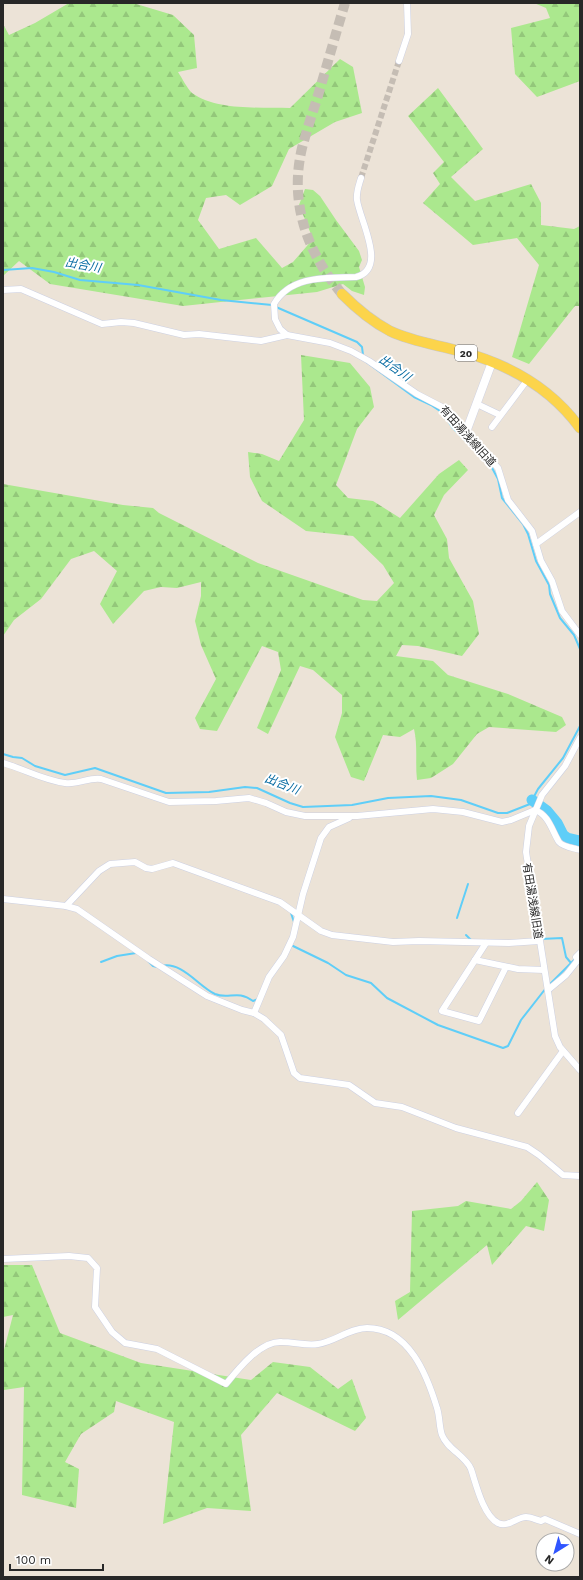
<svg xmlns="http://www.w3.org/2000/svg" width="583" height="1580" viewBox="0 0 583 1580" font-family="'Work Sans','Noto Sans JP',sans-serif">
<defs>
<pattern id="forest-firs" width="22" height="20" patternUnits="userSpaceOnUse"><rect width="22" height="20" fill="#abe88e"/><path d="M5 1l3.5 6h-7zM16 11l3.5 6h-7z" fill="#93c77a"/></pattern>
</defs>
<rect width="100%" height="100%" fill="#ece3d7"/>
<g fill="url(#forest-firs)">
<path d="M69 3H133L173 15 194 35 197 68 178 72C182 78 187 88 192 93 217 111 261 107 290 108L340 59 353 67 362 113 335 122 289 149 272 186 240 205 226 195 206 198 198 220 219 249 256 238 282 268 293 262 313 239 299 205 305 189 313 190 320 196 336 220 359 251 362 260 359 267 365 287 364 295 352 291 343 284 317 292 183 306 50 284 19 261 3 276V24L9 35 35 23Z"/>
<path d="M534 3H580V81L537 97 515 74 511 28 550 18 546 8Z"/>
<path d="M438 88 483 149 451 177 475 201 531 184 541 203V225L574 229 580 226V306H575L529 364 512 357 539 265 517 238 473 245 423 203 440 184 433 173 444 162 408 116Z"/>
<path d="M301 355 350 363 370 387 374 407 357 429 336 485 348 498 373 501 400 518 439 474 459 460 468 470 444 495 434 515 447 539 449 558 473 601 479 634 462 656 418 646 402 645 396 656 433 661 448 675 508 694 562 717 566 725 556 732 489 727 477 734 453 764 431 778 417 780C415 763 418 746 414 729L400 737 383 735 364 781 351 777 335 737 342 713V695L313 670 300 666 268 734 257 728 281 670 278 652 262 646 217 731 200 729 195 718 216 679 201 645 195 621 201 596V582L177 588 161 587 144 591 113 624 100 604 117 571 94 551 71 559 41 599 14 620 3 636V484L123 505 153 508 159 513 258 563 363 600 377 601 394 583 383 565 353 536 306 531 262 501 250 477 248 452 262 454 279 461 304 420Z"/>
<path d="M537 1182 549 1200 544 1231 526 1226 492 1265 487 1245 398 1320 395 1301 410 1292 412 1211 458 1206 466 1201 511 1209 521 1201Z"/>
<path d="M3 1265H32L60 1333 141 1363 251 1380 273 1362 310 1367 338 1389 352 1379 366 1418 355 1431 277 1393 241 1435 251 1511 207 1508 163 1524 174 1422 116 1401 114 1412 81 1434 65 1462 79 1469 76 1508 22 1495 24 1387 4 1390 3 1354 13 1315 3 1317Z"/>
</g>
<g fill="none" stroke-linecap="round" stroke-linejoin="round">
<g stroke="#5fcef8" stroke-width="2">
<path d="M3 270 32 268 54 272 80 280 138 285 221 300 272 305"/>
<path d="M276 307 357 342 362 347 363 355"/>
<path d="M365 361 414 397 431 405 443 413 452 427 491 466 498 479 502 498 523 524 528 534 536 561 549 585 550 594 560 618 574 635 580 649"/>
<path d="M580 672V688"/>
<path d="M3 754 13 757 22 758 35 766 65 775 95 768 166 793 209 792 245 787 257 788 290 803 303 807 352 805 388 798 431 796 461 800 498 813H507L530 804 538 789 563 758 580 726"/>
<path d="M291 913 294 922"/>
<path d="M457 918 468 884"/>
<path d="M466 935 471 940"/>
<path d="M541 939 562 938 566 957 571 963"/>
<path d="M291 945 328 963 346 975 371 983 387 998 438 1025 503 1048 508 1046 521 1020 546 988"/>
<path d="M148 961 153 966 157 967"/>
<path d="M101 962 117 956 136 953"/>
<path d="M161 966C182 961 198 986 215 994 229 1000 237 989 253 1001L258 999"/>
<path d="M549 985 575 959"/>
</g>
<path stroke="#5fcef8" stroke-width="11" d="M532 800 547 811 557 823 563 835 567 838 580 841"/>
<path stroke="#c5bdb4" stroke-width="6" stroke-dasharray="6 3" stroke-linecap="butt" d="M361 178 399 61"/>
<path stroke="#c5bdb4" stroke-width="10" stroke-dasharray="10 5" stroke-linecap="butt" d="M342 294C307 252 289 203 302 148 306 133 311 117 316 102 326 69 335 36 345 3"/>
<defs>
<g id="minor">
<path d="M399 61 408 34 407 3"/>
<path d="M361 178C359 185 356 192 357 200 360 221 388 269 356 277 327 278 291 275 274 304L275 319 280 329 287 335 330 343 351 351 369 361 417 394 444 408 498 468 508 500 532 531 541 561 552 581 562 611 580 635"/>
<path d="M3 290 21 289 102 324 121 322 134 323 184 335 199 334 261 341 287 335"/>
<path d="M477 404 500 415"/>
<path d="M492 427 528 379"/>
<path d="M536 544 580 512"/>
<path d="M580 738 565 766 542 795 529 826 526 852 555 1036 560 1047 580 1070"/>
<path d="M3 763C24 769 43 780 65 783 78 785 89 777 101 779L169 802 216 801 249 798 266 803 286 812 305 816H357L433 809 463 812 502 822 511 820 535 810C549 815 552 831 559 842 563 847 574 848 580 850"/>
<path d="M3 899 66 906 77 909 149 959 207 996 242 1010 254 1013 264 1019 281 1035 294 1073 300 1078 349 1085 375 1103 402 1107 456 1128 527 1147 539 1155 563 1175 580 1176"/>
<path d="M66 906 99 871 110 864 135 862 146 868 152 869 173 863 280 902 321 931 332 935 393 942 419 941 509 943 539 941"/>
<path d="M486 943 475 960 518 969 544 970"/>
<path d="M475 960 442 1011 479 1021 506 967"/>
<path d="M548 990 566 975 578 960 576 957 580 953"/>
<path d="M254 1013 269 977 284 956 293 937 303 894 321 838 329 827 349 818"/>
<path d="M518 1113 563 1051"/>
<path d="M3 1259 69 1256 88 1258 97 1268 95 1307 112 1332 125 1343 157 1349 226 1384C238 1369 261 1340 282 1342 294 1342 306 1346 318 1344 334 1342 350 1328 367 1328 409 1328 427 1375 437 1408 440 1417 439 1427 442 1435 447 1449 466 1456 471 1469 476 1484 483 1515 498 1523 508 1528 517 1517 526 1517 531 1517 536 1520 541 1521L545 1519 580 1534"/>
</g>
<path id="tertiary" d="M466 432 492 362"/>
<path id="primary" d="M342 294C357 309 371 321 390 331 413 342 439 345 463 352 510 365 551 388 580 428"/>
</defs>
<use href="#minor" stroke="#ccd0e2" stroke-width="7"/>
<use href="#tertiary" stroke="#ccd0e2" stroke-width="9"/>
<use href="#primary" stroke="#c7c7c7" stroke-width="11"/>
<use href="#minor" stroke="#fff" stroke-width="6"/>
<use href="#tertiary" stroke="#fff" stroke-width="8"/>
<use href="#primary" stroke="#fcd44b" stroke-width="10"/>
</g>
<g text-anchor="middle" stroke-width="4" stroke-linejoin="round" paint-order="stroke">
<rect fill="#fff" stroke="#686868" stroke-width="1" x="455" y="345" width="22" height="16" rx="3"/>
<g font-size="10" font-weight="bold" fill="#272727">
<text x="466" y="357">20</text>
</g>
<g font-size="11" fill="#272727" stroke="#fff">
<text transform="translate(468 436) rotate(48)" y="4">有田湯浅線旧道</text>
<text transform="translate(533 901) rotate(81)" y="4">有田湯浅線旧道</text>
</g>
<g font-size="12" font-style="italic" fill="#0268a0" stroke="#fff">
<text transform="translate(83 265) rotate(10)" y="4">出合川</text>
<text transform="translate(395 368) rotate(35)" y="4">出合川</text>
<text transform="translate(282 784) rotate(21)" y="4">出合川</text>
</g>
</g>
<rect width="583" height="1580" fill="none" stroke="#272727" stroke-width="8"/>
<g transform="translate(555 1552) rotate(217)"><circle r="19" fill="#ffffff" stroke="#a9a9a9"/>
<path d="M0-3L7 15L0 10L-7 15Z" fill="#3055ff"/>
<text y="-6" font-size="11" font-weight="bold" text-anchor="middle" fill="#272727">N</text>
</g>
<path d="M10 1564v6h93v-6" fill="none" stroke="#272727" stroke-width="2"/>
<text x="16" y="1564" font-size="12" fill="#272727" stroke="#ffffff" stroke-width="3" paint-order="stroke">100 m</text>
</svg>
